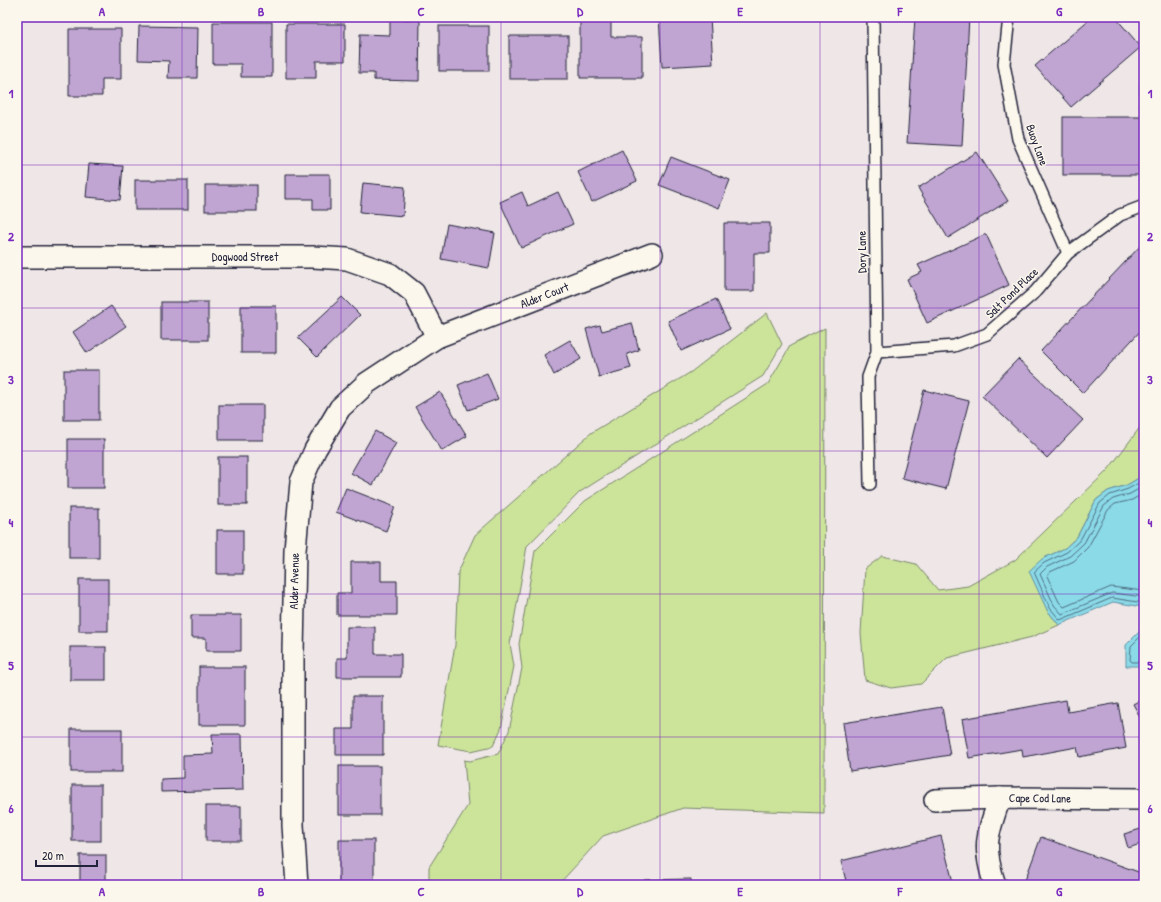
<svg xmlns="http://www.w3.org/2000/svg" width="1161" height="902" viewBox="0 0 1161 902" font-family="'Patrick Hand',sans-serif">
<rect width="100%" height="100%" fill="#efe7e7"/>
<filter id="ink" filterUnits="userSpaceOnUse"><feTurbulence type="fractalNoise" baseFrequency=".025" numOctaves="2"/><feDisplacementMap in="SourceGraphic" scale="8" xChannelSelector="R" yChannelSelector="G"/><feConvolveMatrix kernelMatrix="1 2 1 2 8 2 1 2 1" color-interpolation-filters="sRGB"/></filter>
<g filter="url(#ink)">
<g fill="#cce49a" stroke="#77836a">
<path d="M767 313 782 344 763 376 580 492 527 546 510 644 514 666 501 729 493 746 471 751 438 745 455 645 458 572 475 535 591 433 691 372Z"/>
<path d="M825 328 824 813 683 808 603 836 558 885H429V867L468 805 464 760 470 761 498 754 509 731 522 668 519 644 535 551 585 501 768 384 790 346Z"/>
<path d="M1144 422V475L1127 485 1108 491 1096 500 1077 537 1065 548 1042 559 1047 610 1059 625 1032 637 947 658 921 684 891 688 865 680 861 633 865 569 882 556 916 564 938 590 968 586 1015 560 1108 470Z"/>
</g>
<path fill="#8bdae8" stroke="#6190a3" d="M1144 475V666H1126V645L1143 628V607L1113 602 1059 625 1047 610 1029 571 1042 559 1065 548 1077 537 1096 500 1108 491 1127 485Z"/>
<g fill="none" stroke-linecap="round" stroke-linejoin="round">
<g stroke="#4c6c80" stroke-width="1">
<path d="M1144 480 1128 489 1110 495 1100 503 1080 540 1067 552 1044 563 1034 572 1050 608 1060 620 1112 598 1144 603"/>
<path d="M1144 486 1130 494 1113 499 1104 506 1084 543 1070 556 1047 567 1040 574 1054 605 1062 614 1112 593 1144 597"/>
<path d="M1144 493 1132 500 1115 504 1108 510 1088 547 1074 561 1050 572 1047 576 1059 602 1064 607 1111 587 1144 591"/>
<path d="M1144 633 1131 646 1130 660 1132 662H1144"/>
</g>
</g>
<g fill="#c0a5d2" stroke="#22223b">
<path d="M659 17H710L713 64 662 67Z"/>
<path d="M915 17H969L962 146 907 143Z"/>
<path d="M1092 17H1115L1141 47 1071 107 1035 66Z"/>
<path d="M390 19 420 20 419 81 374 80V73H359L360 34 390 35Z"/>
<path d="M580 19H611V37H642V78H580Z"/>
<path d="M213 22H272V77H241V64H213Z"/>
<path d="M286 24H345V61H316V78H286Z"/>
<path d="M139 26 198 27 197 78H168L169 61 138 60Z"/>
<rect x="439" y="26" width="50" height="45"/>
<path d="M69 29H121V79H102V96H69Z"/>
<rect x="509" y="36" width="59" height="43"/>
<rect x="1140" y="85" width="4" height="23"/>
<rect x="1063" y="117" width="81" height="58"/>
<path d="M622 150 637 181 592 202 578 172Z"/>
<path d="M977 152 1008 201 948 238 918 188Z"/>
<path d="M671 157 730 180 719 208 659 185Z"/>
<path d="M89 164 123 166 120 200 86 197Z"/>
<path d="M285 174H330V210H313V199H285Z"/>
<rect x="135" y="180" width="53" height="30"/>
<path d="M363 183 405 187 403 216 360 212Z"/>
<rect x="205" y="185" width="52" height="26"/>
<path d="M522 192 528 206 558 192 573 224 521 248 500 202Z"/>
<path d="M724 223H770V253H754V291H724Z"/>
<path d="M447 224 495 233 489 268 441 259Z"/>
<path d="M986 234 1009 285 927 323 907 279 922 272 918 265Z"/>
<path d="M1144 242V327L1083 393 1041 351Z"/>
<path d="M342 297 360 315 317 357 298 338Z"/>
<path d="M716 299 730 329 681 351 668 321Z"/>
<rect x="161" y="302" width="47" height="38"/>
<path d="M111 306 126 326 87 353 73 332Z"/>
<rect x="241" y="306" width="35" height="47"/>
<path d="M632 323 639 350 627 354 631 368 599 377 586 329 600 325 602 331Z"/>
<path d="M570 340 581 359 554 375 544 355Z"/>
<path d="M1018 359 1083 420 1047 458 982 396Z"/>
<rect x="64" y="370" width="35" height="50"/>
<path d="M487 373 498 399 468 410 458 385Z"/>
<path d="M924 390 969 401 946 489 902 478Z"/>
<path d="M440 392 467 436 442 451 415 407Z"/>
<rect x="219" y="405" width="44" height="35"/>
<path d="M375 431 396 443 373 485 351 473Z"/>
<rect x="68" y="439" width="36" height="49"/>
<rect x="218" y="457" width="29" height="48"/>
<path d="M346 488 395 507 386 531 336 512Z"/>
<rect x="69" y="508" width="30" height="50"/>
<rect x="217" y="530" width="26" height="44"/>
<path d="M351 562H381V581H397V615H337V593H351Z"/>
<rect x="79" y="579" width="29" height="52"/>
<path d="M191 615H241V651H206V638H191Z"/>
<path d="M347 627H375V654H401V677H337V658H347Z"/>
<rect x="70" y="647" width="36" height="33"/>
<rect x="199" y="667" width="46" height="58"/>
<path d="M353 696H383V755H336V729H353Z"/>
<path d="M1144 698V724L1133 704Z"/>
<path d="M1066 700 1068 712 1118 703 1126 748 1079 757 1077 747 1023 757 1022 749 969 758 962 719Z"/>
<path d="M942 707 950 755 850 771 843 723Z"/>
<rect x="71" y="729" width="51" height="43"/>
<path d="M212 734H242L243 790 161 792V779L183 778V755L213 754Z"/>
<rect x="339" y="766" width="41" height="49"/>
<rect x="72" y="785" width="29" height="56"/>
<rect x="206" y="806" width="35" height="35"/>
<path d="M1144 828V843L1128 848 1124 834Z"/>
<path d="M941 836 953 882 942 885H847L841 861Z"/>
<path d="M1041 837 1144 874V885H1028L1024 883Z"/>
<rect x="339" y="840" width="35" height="45"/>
<rect x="80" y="855" width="26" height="30"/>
<path d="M691 879V885H644V880Z"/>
</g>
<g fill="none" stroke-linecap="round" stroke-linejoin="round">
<defs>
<g id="lane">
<path d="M1009 17 1004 64 1018 139 1068 253"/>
<path d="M877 352 954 346 987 334 1035 292 1068 253 1120 215 1144 206"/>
<path d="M870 484 868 377 877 352 873 17"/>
</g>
<g id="street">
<path id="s1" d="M17 257H313L347 259 390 274 414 293 437 337"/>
<path id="s2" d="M935 800 1000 798 1144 799"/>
<path id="s3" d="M297 885 293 825V653L295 550 301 482 315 450 340 408 367 383 437 337 652 254"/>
<path d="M995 885C982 846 987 835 1000 798"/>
</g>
</defs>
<use href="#lane" stroke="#22223b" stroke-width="14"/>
<use href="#street" stroke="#22223b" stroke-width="24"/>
<use href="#lane" stroke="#fbf7ec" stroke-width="11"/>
<use href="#street" stroke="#fbf7ec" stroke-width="21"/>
</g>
</g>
<path fill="none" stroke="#7b2cbf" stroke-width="1" stroke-opacity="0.55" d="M182 17V885M341 17V885M501 17V885M660 17V885M820 17V885M979 17V885M17 165H1144M17 308H1144M17 451H1144M17 594H1144M17 737H1144"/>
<g text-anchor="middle" stroke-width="3" stroke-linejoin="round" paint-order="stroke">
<g font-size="12" fill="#22223b" stroke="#fbf7ec">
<text transform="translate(1037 145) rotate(70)" y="4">Buoy Lane</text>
<text transform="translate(862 252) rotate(-91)" y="4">Dory Lane</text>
<text dy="4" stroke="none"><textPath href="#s1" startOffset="228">Dogwood Street</textPath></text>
<text transform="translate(1012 293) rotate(-44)" y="4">Salt Pond Place</text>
<text dy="4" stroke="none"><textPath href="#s3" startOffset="723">Alder Court</textPath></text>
<text dy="4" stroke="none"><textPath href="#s3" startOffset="304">Alder Avenue</textPath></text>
<text dy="4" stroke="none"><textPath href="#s2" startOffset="105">Cape Cod Lane</textPath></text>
</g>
</g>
<rect width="1161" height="902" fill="none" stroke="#fbf7ec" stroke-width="44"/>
<path d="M36 860v6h61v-6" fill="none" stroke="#22223b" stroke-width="2"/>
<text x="42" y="860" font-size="12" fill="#22223b" stroke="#fbf7ec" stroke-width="3" paint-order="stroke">20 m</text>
<rect x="22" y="22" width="1117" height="858" fill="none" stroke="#7b2cbf" stroke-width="1.5"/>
<g font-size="13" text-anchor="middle" font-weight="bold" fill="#7b2cbf">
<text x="102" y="16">A</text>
<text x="261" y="16">B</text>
<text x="421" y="16">C</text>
<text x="580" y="16">D</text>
<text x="740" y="16">E</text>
<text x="900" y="16">F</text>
<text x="1059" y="16">G</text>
<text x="11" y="98">1</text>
<text x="1150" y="98">1</text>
<text x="11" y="241">2</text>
<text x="1150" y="241">2</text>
<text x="11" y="384">3</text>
<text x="1150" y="384">3</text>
<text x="11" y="527">4</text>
<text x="1150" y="527">4</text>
<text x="11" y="670">5</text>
<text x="1150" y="670">5</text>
<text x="11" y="813">6</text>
<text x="1150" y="813">6</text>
<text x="102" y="896">A</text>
<text x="261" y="896">B</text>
<text x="421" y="896">C</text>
<text x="580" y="896">D</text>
<text x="740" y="896">E</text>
<text x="900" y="896">F</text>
<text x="1059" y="896">G</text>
</g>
</svg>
